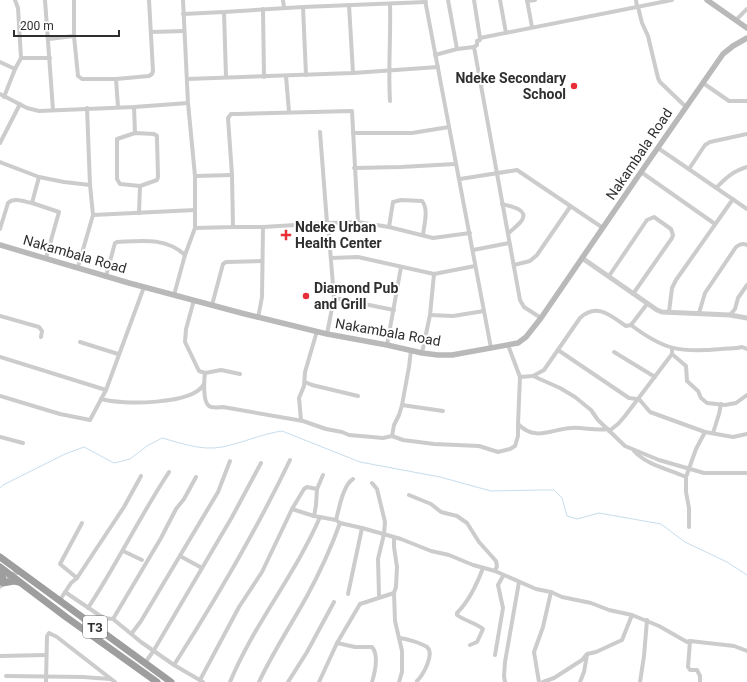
<svg xmlns="http://www.w3.org/2000/svg" width="747" height="682" viewBox="0 0 747 682" font-family="Roboto,sans-serif">
<rect width="100%" height="100%" fill="#fff"/>
<g fill="none" stroke-linecap="round" stroke-linejoin="round">
<path stroke="#c8ddec" stroke-width="1" d="M0 488 3 485 65 454 84 447 114 463 130 459 147 446 162 438C181 443 201 451 222 447 243 443 261 434 282 431L360 462 440 477 491 491 539 490H554L562 498 567 516 577 519 599 513 661 524 685 542 727 562 747 575"/>
<g stroke="#ccc" stroke-width="4">
<path d="M45 0 53 110"/>
<path d="M74 0V36L78 76 82 79H116L149 76 152 74 153 71 149 0"/>
<path d="M283 0 284 8"/>
<path d="M425 0 491 348"/>
<path d="M448 0 457 49"/>
<path d="M474 0 480 38"/>
<path d="M500 0 506 33"/>
<path d="M527 0 532 27"/>
<path d="M636 0 637 7"/>
<path d="M527 1 535 0"/>
<path d="M349 5 353 73"/>
<path d="M303 7 306 75"/>
<path d="M638 7 642 23 648 36 658 78 660 82 686 107"/>
<path d="M263 9 264 77"/>
<path d="M224 12 303 7 426 2"/>
<path d="M183 14 224 12 226 77"/>
<path d="M736 20 747 9"/>
<path d="M151 32 184 31"/>
<path d="M49 39 74 36"/>
<path d="M474 47 477 45V41L480 40V38L672 0"/>
<path d="M435 55 457 49 474 47 520 300 524 307 541 318"/>
<path d="M21 58H50"/>
<path d="M0 62 15 69"/>
<path d="M286 76 289 112"/>
<path d="M116 79 118 107"/>
<path d="M187 79 353 73 438 67"/>
<path d="M703 83 729 101H747"/>
<path d="M0 94 27 108 39 111 134 107 188 103"/>
<path d="M4 97 15 69 21 58 18 8 15 0"/>
<path d="M390 101C388 68 391 36 390 4"/>
<path d="M134 107 135 133"/>
<path d="M87 108 90 185 93 215"/>
<path d="M320 132 327 223"/>
<path d="M135 133 154 134 157 136V139L158 177 157 180 140 186 120 184 117 179V139Z"/>
<path d="M353 133H412L449 127"/>
<path d="M0 143 20 104"/>
<path d="M658 148 747 209"/>
<path d="M0 162 39 177 64 182 90 185"/>
<path d="M354 168 401 167 455 164"/>
<path d="M689 169 705 145 710 142 747 134"/>
<path d="M641 172 715 224"/>
<path d="M195 176 232 175"/>
<path d="M460 179 517 170 603 228"/>
<path d="M717 187C727 177 732 172 747 167"/>
<path d="M32 203 59 212 46 258"/>
<path d="M502 204C509 206 529 209 522 220 520 224 511 230 508 234"/>
<path d="M139 213 140 186"/>
<path d="M233 227H263L328 223 358 222 389 227 433 238 470 233"/>
<path d="M389 227 393 202 401 200 422 201C429 209 424 225 423 235"/>
<path d="M195 228 233 227 232 175 228 118 231 114H236L352 111 358 222"/>
<path d="M0 229 8 203C14 197 25 202 32 203L39 177"/>
<path d="M473 250 509 243"/>
<path d="M331 258 358 257 434 274"/>
<path d="M514 265 530 261 537 255 570 207"/>
<path d="M78 267 93 215 195 210"/>
<path d="M106 276 115 243 117 242C141 241 166 237 185 255"/>
<path d="M609 276 647 220 654 217 671 229 673 235 672 238 633 294"/>
<path d="M174 295 185 255 195 228V176L188 103 183 0"/>
<path d="M334 298 394 310"/>
<path d="M194 300 186 329 185 342 199 371 205 373 221 370 240 374"/>
<path d="M212 305 223 264 226 262 262 261"/>
<path d="M669 312 672 288 676 280 733 199"/>
<path d="M699 313 705 293 736 247C740 244 743 243 747 245"/>
<path d="M430 315 453 316 484 311"/>
<path d="M730 315 735 309 738 298 747 285"/>
<path d="M0 316 39 327 42 331 41 337"/>
<path d="M258 318 262 297 263 227"/>
<path d="M631 325 647 304"/>
<path d="M327 334 334 298 328 223"/>
<path d="M80 342 118 354"/>
<path d="M387 345 401 267"/>
<path d="M508 345 520 377 533 376 544 370 580 318C597 302 611 316 626 326L631 325C664 350 680 353 721 349 728 348 735 349 742 347L747 349"/>
<path d="M672 349V354L686 366 687 381 698 391 701 398 707 403 725 405 736 403 747 395"/>
<path d="M558 350 629 398 637 399"/>
<path d="M614 352 655 377"/>
<path d="M422 353 430 315 434 274 475 266"/>
<path d="M0 357 106 390"/>
<path d="M205 373C204 380 203 400 208 405 211 409 219 407 223 407L303 421 326 429 342 432 349 435 383 438 392 436 403 440 434 444 479 446 498 452 510 449 515 446 518 436V424"/>
<path d="M533 376 560 388 575 397 591 410 598 420 625 446 659 460 704 473H747"/>
<path d="M520 377 518 424C536 442 551 429 571 428 583 427 595 431 608 429"/>
<path d="M305 382 312 385 358 396"/>
<path d="M0 396 60 414 90 420 106 390 144 287"/>
<path d="M101 399C122 405 193 405 204 384"/>
<path d="M639 399 650 412 705 432 733 437 747 434"/>
<path d="M402 405 443 411"/>
<path d="M302 421 301 420 299 398 304 386 305 372 317 331"/>
<path d="M609 431 618 424 625 416 672 354"/>
<path d="M713 433 719 414 721 404"/>
<path d="M392 436 394 425 399 415 402 405 409 367 411 350"/>
<path d="M0 437 23 443"/>
<path d="M634 451C647 465 668 469 686 477"/>
<path d="M372 483 377 489 385 522 384 534 378 559 379 595"/>
<path d="M409 495 431 504 441 512 457 516 467 523 479 542 496 561 497 566 495 571"/>
<path d="M292 509 314 516 336 520 340 523 362 528 401 539 431 551 449 555 473 565 495 571 536 589 551 592 562 597 591 603 609 610 632 615 659 626 687 642 690 641 734 646 747 651"/>
<path d="M314 516 316 505 317 489 323 475"/>
<path d="M336 520C339 509 343 485 353 479"/>
<path d="M689 527V508L686 492V477L696 449 705 432"/>
<path d="M394 538V547L397 567 396 587 394 593 395 621 402 651V672L399 682"/>
<path d="M123 551 142 560"/>
<path d="M180 556 202 568"/>
<path d="M77 578 60 564 82 523"/>
<path d="M65 592 99 615 104 618 113 619 141 642 174 665 203 682"/>
<path d="M348 594 362 528"/>
<path d="M60 600 71 583 77 578 124 507 141 476"/>
<path d="M88 608C117 564 140 516 169 472"/>
<path d="M113 619 161 538 176 509 184 499 196 477"/>
<path d="M132 633 141 621 218 492 230 461"/>
<path d="M400 638C407 639 421 643 427 647 435 654 423 675 417 681"/>
<path d="M690 641 688 667 690 670H697L700 676V682"/>
<path d="M470 645 477 642 483 629C476 623 465 621 457 615V613C469 601 477 584 483 568"/>
<path d="M495 655 503 608 498 585 503 576"/>
<path d="M0 656 46 655"/>
<path d="M145 663 154 650 232 517 261 463"/>
<path d="M174 665C216 599 256 531 290 460"/>
<path d="M6 676 83 677 110 679"/>
<path d="M200 680 239 607 262 572 292 509 304 489 307 487 317 489"/>
<path d="M46 682 47 636 49 633 57 637 115 682"/>
<path d="M230 682C254 624 295 575 320 517"/>
<path d="M259 682C273 652 291 625 307 596 320 572 331 548 340 523"/>
<path d="M288 682 307 652 334 602"/>
<path d="M319 682 337 643"/>
<path d="M372 682C375 672 379 655 372 647H355L337 643 360 604 394 593"/>
<path d="M505 682 504 676 505 662 519 582"/>
<path d="M539 682 534 652 543 627 551 592"/>
<path d="M543 682 554 678 582 660 587 654 596 652 622 640 632 615"/>
<path d="M580 682 584 672 587 655"/>
<path d="M640 682 644 656 647 620"/>
</g>
<g stroke="#ccc" stroke-width="5">
<path d="M582 258 657 310 662 312 730 315 747 318"/>
<path d="M0 586 10 575 19 572"/>
</g>
<g stroke="#b9b9b9" stroke-width="5.5">
<path d="M707 0 747 28"/>
<path d="M0 245 129 283 245 314 327 334 387 345 422 353 438 355H452L518 343 526 337 541 318 641 172 723 54 733 46 747 38"/>
</g>
<g stroke="#9e9e9e" stroke-width="7">
<path d="M0 557 171 682"/>
<path d="M0 567 66 617 157 682"/>
<path d="M0 569 2 573 3 583 14 581 19 582"/>
</g>
</g>
<g fill="#e72f36" stroke="#fff" stroke-width="1.5">
<circle cx="574" cy="86" r="4"/>
<path d="M284 229h4v4h4v4h-4v4h-4v-4h-4v-4h4z"/>
<circle cx="306" cy="296" r="4"/>
</g>
<g text-anchor="middle" stroke-width="4" stroke-linejoin="round" paint-order="stroke">
<rect fill="#fff" stroke="#6d6d6d" stroke-width="1" x="83" y="616" width="24" height="22" rx="3"/>
<g font-size="13" font-weight="bold" fill="#2f2f2f">
<text x="95" y="632">T3</text>
</g>
<g font-size="14" font-weight="bold" fill="#2f2f2f" stroke="#fff" text-anchor="start">
<text x="566" y="83" text-anchor="end">Ndeke Secondary<tspan x="566" dy="16">School</tspan></text>
<text x="295" y="232">Ndeke Urban<tspan x="295" dy="16">Health Center</tspan></text>
<text x="314" y="293">Diamond Pub<tspan x="314" dy="16">and Grill</tspan></text>
</g>
<g font-size="14" fill="#2f2f2f" stroke="#fff">
<text transform="translate(639 154) rotate(-56)" y="5">Nakambala Road</text>
<text transform="translate(75 254) rotate(16)" y="5">Nakambala Road</text>
<text transform="translate(388 332) rotate(10)" y="5">Nakambala Road</text>
</g>
</g>
<path d="M14 30v6h105v-6" fill="none" stroke="#2f2f2f" stroke-width="2"/>
<text x="20" y="30" font-size="12" fill="#2f2f2f" stroke="#ffffff" stroke-width="3" paint-order="stroke">200 m</text>
</svg>
